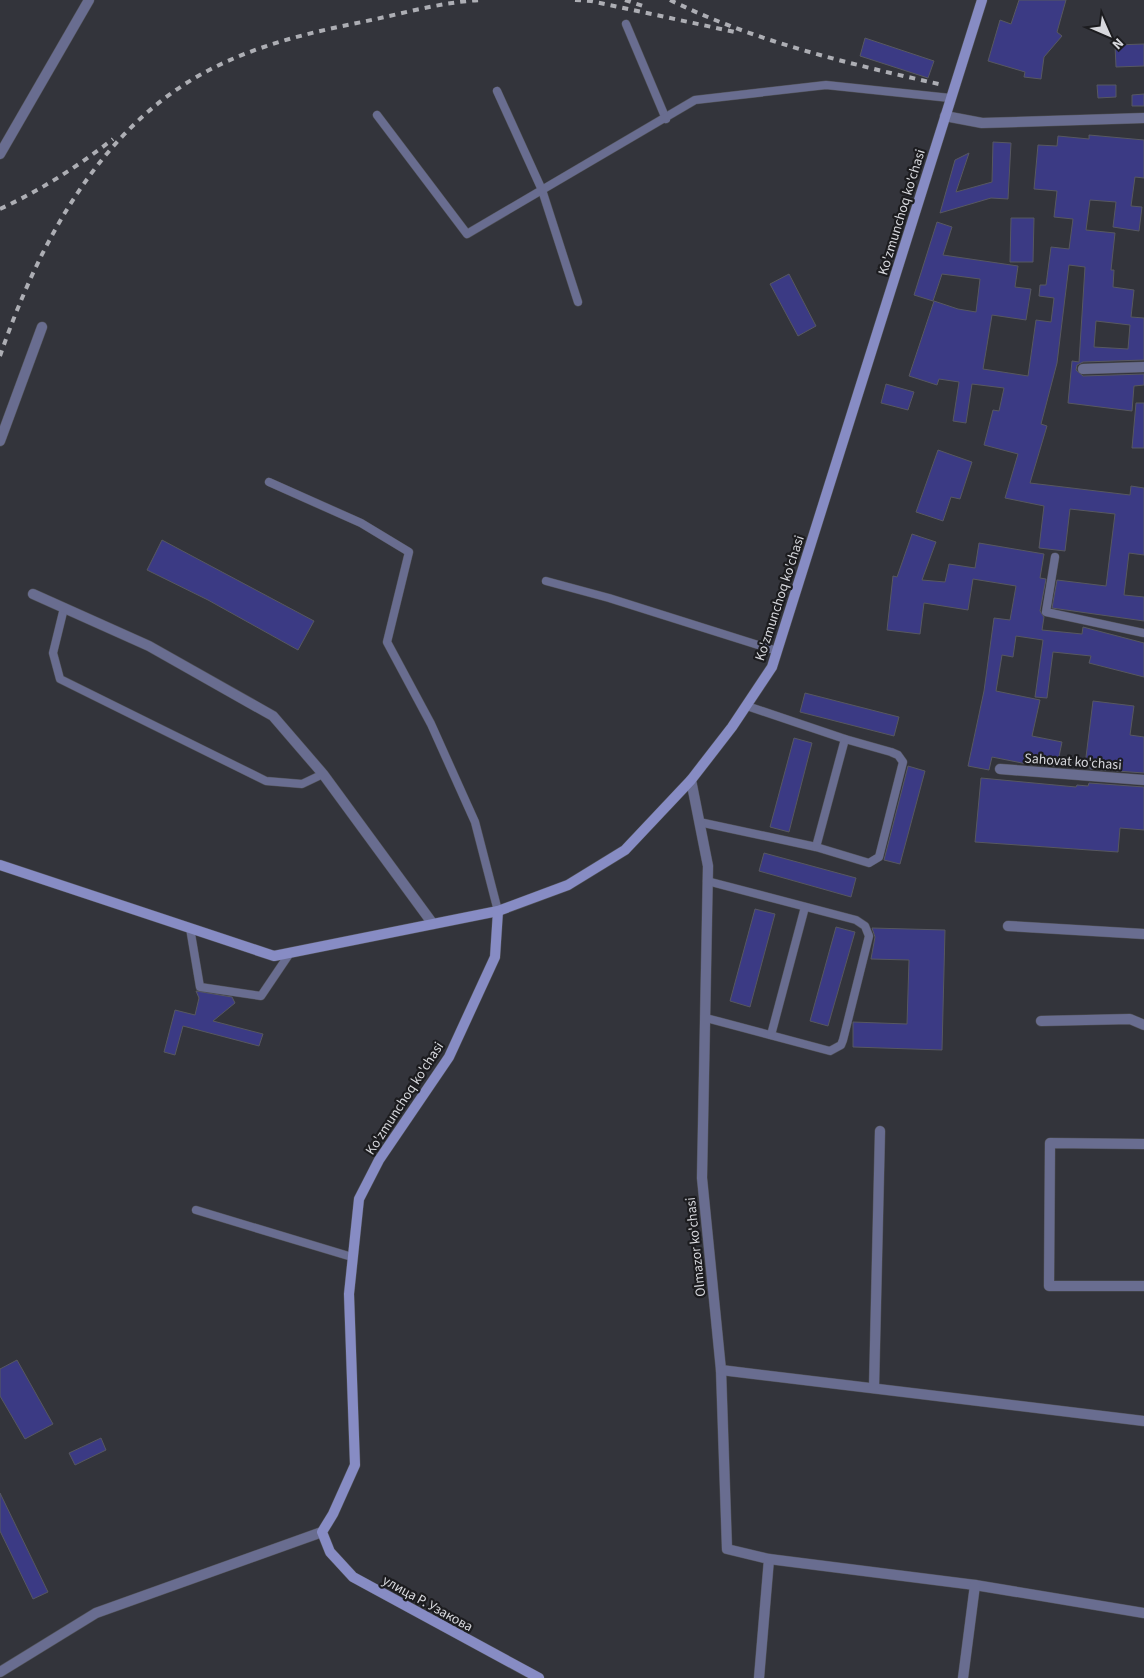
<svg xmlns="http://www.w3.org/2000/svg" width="1144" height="1678" viewBox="0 0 1144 1678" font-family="'Source Sans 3',sans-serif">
<rect width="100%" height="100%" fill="#33343b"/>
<g fill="#3b3a84" stroke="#575860" fill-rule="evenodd">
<path d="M1019 0H1066L1057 32 1062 36 1044 57 1041 79 1024 77 1025 72 988 61 1000 20 1011 24Z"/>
<path d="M865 38 934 61 928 78 860 56Z"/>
<path d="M1144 44V66L1116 67 1115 45Z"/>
<path d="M1097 85H1116V97L1098 98Z"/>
<path d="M1144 94V106H1132V95Z"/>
<path d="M1089 135 1144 140V178L1135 177 1131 206 1142 207 1139 231 1113 227 1116 202 1090 200 1086 230 1115 233 1111 270H1114L1113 287 1134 290 1131 317 1144 318V360L1083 362 1077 365 1076 370 1083 376 1144 374V385L1134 386 1132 411 1068 403 1072 361 1079 362 1085 267 1069 265 1057 363 1041 424 1047 426 1030 483 1130 495 1131 486 1144 488V555L1129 553 1124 595 1144 597V621L1052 608 1057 580 1106 586 1115 514 1070 509 1065 551 1039 548 1044 506 1005 498 1018 454 984 445 993 410 999 411 1004 388 972 384 966 423 953 421 959 382 939 379 937 385 909 376 934 301 958 309 976 312 980 279 942 274 933 301 914 295 937 222 952 227 943 255 1018 266 1015 287 1031 289 1026 320 992 315 983 369 1028 376 1036 320 1051 322 1054 298 1039 296 1040 285H1046L1051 247 1069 249 1073 219 1054 217 1057 191 1034 189 1038 145 1057 146 1058 136 1089 139ZM1096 321 1130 325 1128 349 1094 347Z"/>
<path d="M993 142 1011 143 1008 199 991 198 940 213 955 160 969 153 956 192 992 182Z"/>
<path d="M1011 218H1034L1033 262H1010Z"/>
<path d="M789 274 816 326 798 336 770 284Z"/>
<path d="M886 384 914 392 908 410 881 403Z"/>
<path d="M1136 403H1144V448H1132Z"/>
<path d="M938 450 972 462 960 499 951 497 943 521 916 512Z"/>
<path d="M912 534 936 542 922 580 945 582 949 564 975 568 979 543 1044 554 1040 578 1046 579 1040 611 1044 617 1042 630 1082 634 1083 627 1144 643V677L1089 663 1091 656 1053 652 1047 698 1035 697 1043 640 1016 636 1013 657 1002 655 996 691 1040 700 1032 736 1062 742 1057 766 1032 765 992 757 989 770 968 766 984 691 994 618 1010 620 1016 586 973 579 968 610 924 603 920 634 887 630 893 576 897 577Z"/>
<path d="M162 540 314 621 298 650 208 600 147 570Z"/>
<path d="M805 693 899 717 894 736 800 712Z"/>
<path d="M1093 701 1134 706 1130 735 1144 737V773L1090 769V765H1085Z"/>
<path d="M794 738 812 743 789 832 770 827Z"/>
<path d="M908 766 925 771 900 864 884 860Z"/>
<path d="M981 778 1076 787 1077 785 1088 786 1089 783 1144 787V830L1120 828 1118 852 975 842Z"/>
<path d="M764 853 856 878 851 897 759 871Z"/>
<path d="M755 909 775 914 750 1007 730 1001Z"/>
<path d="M836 927 855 932 828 1026 810 1021Z"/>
<path d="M872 928 945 930 942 1050 853 1047V1022L907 1024 909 960 871 959 875 937Z"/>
<path d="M196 991 232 997 235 1003 213 1021 263 1034 259 1046 183 1026 175 1055 164 1052 175 1010 195 1015 199 998Z"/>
<path d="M17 1360 53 1424 25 1439 0 1396V1369Z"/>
<path d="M101 1438 106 1450 75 1465 69 1453Z"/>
<path d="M0 1493 48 1592 33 1599 0 1531Z"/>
</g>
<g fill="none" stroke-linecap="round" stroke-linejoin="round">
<defs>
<g id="lane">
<path d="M626 24 666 119"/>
<path d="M497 91 542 190 578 302"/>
<path d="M377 115 467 234 695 100 826 85 950 98"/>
<path d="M269 482 361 523 409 552 387 642 431 724 475 822 498 911"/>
<path d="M1055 557 1046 612 1144 633"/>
<path d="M546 581 609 598 777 651"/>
<path d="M64 608 53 653 60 679 266 781 302 784 323 774"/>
<path d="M699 822 816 847 869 863 879 857 903 762 898 755 891 752 845 739 747 706"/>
<path d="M816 847 845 739"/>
<path d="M190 928 200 987 261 996 290 953"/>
<path d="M706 1018 830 1051 841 1045 843 1040 869 936 865 926 856 920 707 881"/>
<path d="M771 1035 805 907"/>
<path d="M196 1210 352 1257"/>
</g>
<g id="street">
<path d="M945 116 982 123 1144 118"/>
<path d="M0 154 89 0"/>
<path d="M1083 369 1144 367"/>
<path d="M0 441 42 327"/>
<path d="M33 594 149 646 273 716 323 774 433 924"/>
<path d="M1000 769 1144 780"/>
<path d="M691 780 708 866 702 1178 721 1370 727 1549 769 1559 759 1678"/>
<path d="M1008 926 1144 934"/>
<path d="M1041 1021 1130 1019 1144 1025"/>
<path d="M1144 1144 1050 1143 1049 1286H1144"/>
<path d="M721 1370 1144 1421"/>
<path d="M874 1388 880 1131"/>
<path d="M769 1559 975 1585 1144 1613"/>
<path d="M0 1672 96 1613 322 1532"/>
<path d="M963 1678 975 1585"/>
</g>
<g id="secondary">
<path d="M0 865 274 956 498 911 568 885 625 850 691 780 732 727 772 667 982 0"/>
<path d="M498 911 495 957 449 1057 379 1160 359 1199 349 1294 355 1465 333 1514 322 1532 330 1552 353 1577 539 1678"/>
</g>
</defs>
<use href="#lane" stroke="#515258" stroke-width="9"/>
<use href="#street" stroke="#515258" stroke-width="11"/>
<use href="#secondary" stroke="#515258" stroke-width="11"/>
<use href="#lane" stroke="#696d90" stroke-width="8"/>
<use href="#street" stroke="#696d90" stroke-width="10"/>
<use href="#secondary" stroke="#878cc4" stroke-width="10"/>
<g stroke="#adaeb4" stroke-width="4" stroke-dasharray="6 6" stroke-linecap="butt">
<path d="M575 0 591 1 735 32"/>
<path d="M625 0 643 6"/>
<path d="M670 0C756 42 850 64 943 85"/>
<path d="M0 209C41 190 77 167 113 139"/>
<path d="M0 356C39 243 100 126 211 69 258 45 311 32 362 22 401 14 441 2 481 0"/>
</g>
</g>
<g text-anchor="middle" stroke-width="4.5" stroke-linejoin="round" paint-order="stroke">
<g font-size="14" fill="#d7d8dd" stroke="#1c1c1f">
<text transform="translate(901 212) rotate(-73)" y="5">Ko'zmunchoq ko'chasi</text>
<text transform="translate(779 598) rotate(-72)" y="5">Ko'zmunchoq ko'chasi</text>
<text transform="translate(1073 761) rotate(4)" y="5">Sahovat ko'chasi</text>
<text transform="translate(404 1098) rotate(-57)" y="5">Ko'zmunchoq ko'chasi</text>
<text transform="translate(695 1247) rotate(-96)" y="5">Olmazor ko'chasi</text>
<text transform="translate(428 1603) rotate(29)" y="5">улица Р. Узакова</text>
</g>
</g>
<g transform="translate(1109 35) rotate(135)" stroke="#1c1c1f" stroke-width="4" paint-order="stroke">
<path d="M0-4L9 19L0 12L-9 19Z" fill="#d7d8dd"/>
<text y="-8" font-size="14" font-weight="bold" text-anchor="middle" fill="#d7d8dd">N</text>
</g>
</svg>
